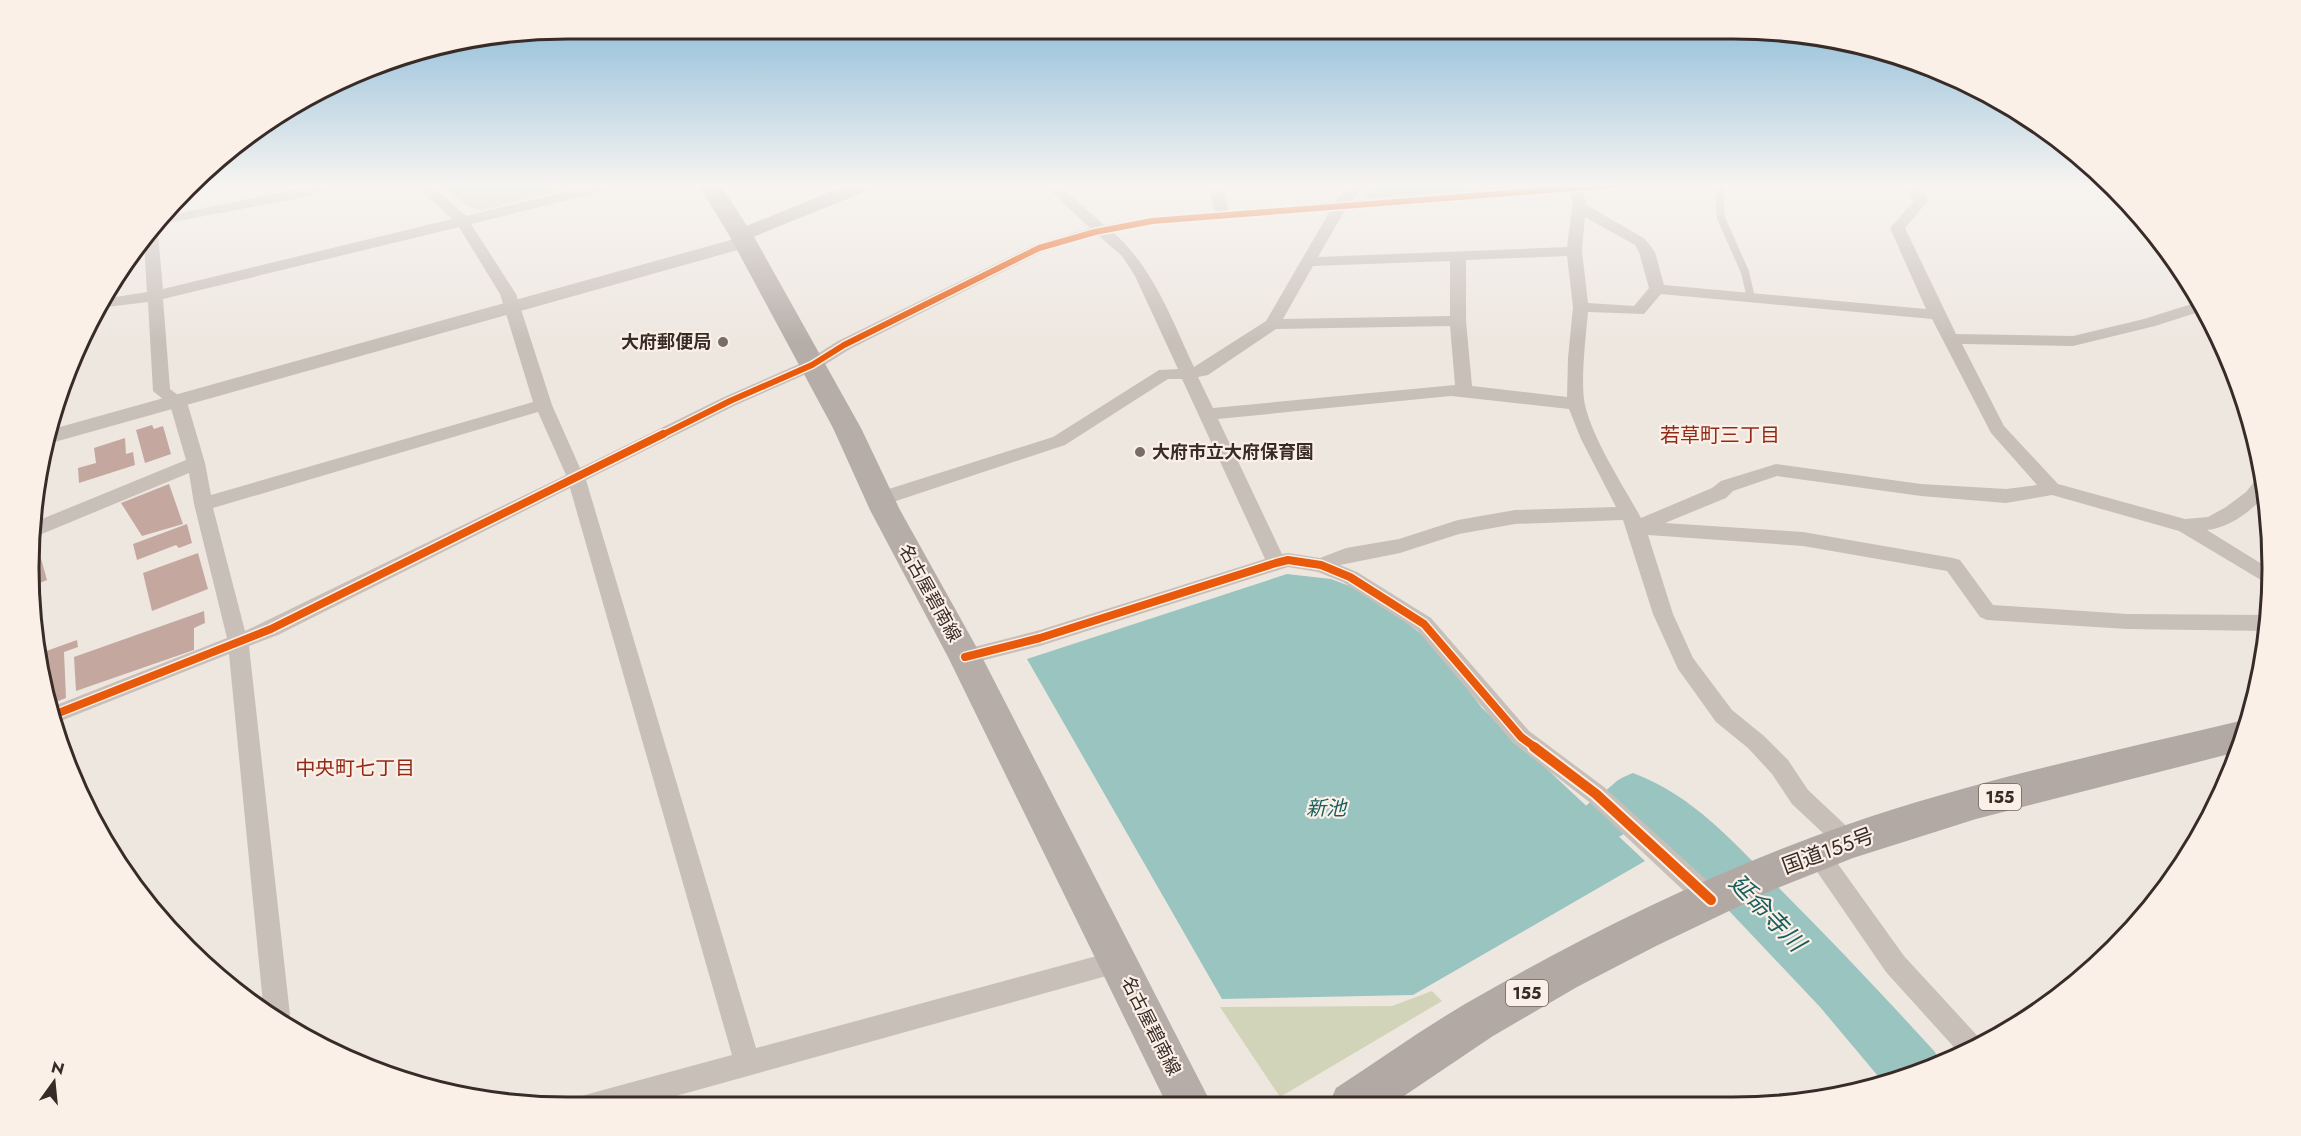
<svg xmlns="http://www.w3.org/2000/svg" width="2301" height="1136" viewBox="0 0 2301 1136" font-family="Jost,'Noto Sans JP',sans-serif">
<rect width="100%" height="100%" fill="#eee7e0"/>
<g fill="#d1d4b8">
<path d="M440 184H582L480 211 468 206Z"/>
<path d="M1374 184H1557L1368 199 1364 196Z"/>
<path d="M1432 991 1442 1001 1280 1097 1220 1007 1392 1006Z"/>
</g>
<path fill="#9ac4c0" d="M1287 574 1331 579 1371 594 1435 645 1482 708 1645 861 1413 995 1222 999 1027 659Z"/>
<g fill="none" stroke-linecap="round" stroke-linejoin="round">
<path fill="#9ac4c0" fill-rule="evenodd" d="M1633 773C1693 795 1734 843 1778 887 1832 941 1884 996 1935 1052L1941 1066 1883 1082 1820 1007 1663 841 1638 825C1617 839 1609 845 1585 836L1577 820C1586 802 1590 803 1604 792 1618 781 1615 780 1633 773Z"/>
</g>
<g fill="#c4a8a0">
<path d="M152 425 154 429 163 426 171 454 145 463 136 430Z"/>
<path d="M125 438 126 454 133 452 135 465 79 483 78 468 96 463 94 448Z"/>
<path d="M169 484 183 524 142 536 121 503Z"/>
<path d="M187 524 192 543 179 548 176 545 137 560 133 544Z"/>
<path d="M198 553 208 589 152 611 143 573Z"/>
<path d="M40 555 47 580 35 585 36 557Z"/>
<path d="M204 611 205 623 194 628V650L76 691 74 657Z"/>
<path d="M77 640 78 647 64 652 66 698 53 703 38 654Z"/>
</g>
<g fill="none" stroke-linecap="round" stroke-linejoin="round">
<path stroke="#c8bfb9" stroke-width="8" d="M1719 184 1721 218 1745 272 1751 298"/>
<g fill="#c8bfb9" fill-rule="evenodd">
<path d="M322 184H346L344 187 295 199 161 224 170 215Z"/>
<path d="M414 184H430L466 216 598 184H623L621 187 471 224 516 294 552 405 580 468 724 397 806 361 838 341 1034 245 1090 228 1043 184H1058L1104 225 1152 217 1215 212 1208 184H1222L1229 211 1335 202 1351 184H1366L1352 201 1565 184H1633L1626 188 1583 192 1587 205 1645 239 1655 252 1664 285 1926 309 1890 228 1914 201 1904 184H1918L1928 201 1905 228 1956 334 2073 336 2144 319 2201 301 2205 310 2155 326 2073 346 1962 344 2004 426 2058 484 2185 519 2208 517 2226 507 2246 492 2258 477 2263 476 2267 492C2254 510 2229 528 2207 530L2270 569 2271 586 2179 531 2052 495 2006 503 1921 496 1777 476 1733 491 1726 498 1665 523 1803 532 1953 558 1960 560 1993 605 2127 614 2268 615 2267 631 2127 629 1987 620 1980 617 1947 571 1803 546 1648 535 1673 614 1693 658 1732 710 1764 736 1788 760 1808 790 1856 835 1860 842 1856 849 1848 852 1840 849 1792 804 1772 774 1748 748 1716 722 1678 669 1653 614 1623 520 1515 524 1459 534 1400 553 1340 565 1357 572 1431 618 1529 731 1604 787 1720 892 1723 900 1720 908 1711 911 1702 908 1588 801 1513 743 1417 630 1343 582 1318 572 1288 567 1040 646 965 665 958 663 955 657 958 651 1040 630 1265 559 1182 379H1168L1065 445 887 504 880 506 873 504 871 499 873 494 1053 437 1159 370 1178 369 1135 276 1122 256 1098 235 1044 251 850 349 818 369 736 405 586 480 756 1048 1119 950 1128 954 1131 962 1128 970 640 1106H579L582 1096 592 1093 732 1055 570 488 278 635 249 646 290 1015 287 1022 263 1004 229 654 58 722 54 706 227 638 194 504 189 473 37 536V521L186 460 170 405 153 391 148 302 98 308 103 299 147 292 144 242 154 231 158 235 163 289 452 219ZM1569 193 1573 201 1567 247 1318 257 1345 210ZM1330 211 1266 321 1194 367C1171 318 1154 269 1113 232L1152 225ZM1585 217 1635 245 1639 252 1649 288 1634 306 1588 303 1582 251ZM459 227 500 294 533 402 211 495 205 463 187 402 170 389 163 299ZM1567 256 1573 307 1568 358 1567 397 1472 386 1466 321V260ZM1450 261V316L1283 319 1313 266ZM1661 294 1932 319 1991 433 2037 485 2006 489 1921 484 1776 464 1721 481 1712 488 1641 518C1622 483 1594 442 1585 405 1580 383 1586 336 1588 312L1644 314ZM1450 326 1455 385 1213 408 1198 377 1208 375 1276 329ZM1451 396 1569 409 1581 439 1616 507 1515 510 1458 520 1399 539 1346 548 1320 558 1288 553 1282 554 1218 419ZM538 412 566 475 245 631 213 508Z"/>
<path d="M1817 843 1825 846 1904 956 1984 1043 1961 1055 1886 972 1809 860 1805 853 1809 846Z"/>
</g>
<path fill="#c8bfb9" fill-rule="evenodd" d="M745 236 752 238 754 242 752 246 44 445 49 430Z"/>
<path fill="#b8afaa" fill-rule="evenodd" d="M850 184H877L874 188 748 239 741 241 734 239 731 235 734 231Z"/>
<path fill="#b6ada8" fill-rule="evenodd" d="M698 184H720L753 235 861 428 900 510 982 657 1212 1105H1167L949 659 870 510 833 428 729 235Z"/>
<path fill="#b2a9a4" fill-rule="evenodd" d="M2244 720 2249 721 2237 752 1976 819 1853 858 1775 889 1656 946 1577 987 1493 1036 1392 1104H1329L1336 1088C1379 1060 1421 1030 1465 1004 1586 934 1714 871 1846 825 1976 780 2111 752 2244 720Z"/>
<defs>
<path id="cycleway-far2" d="M660 436 730 401 812 365 844 345 1039 248 1095 232 1152 221 1626 184"/>
<g id="cycleway-far1">
<path d="M965 657 1040 638 1276 563 1288 560 1321 565 1350 577 1424 624 1521 737 1536 748"/>
<path d="M56 714 271 629 663 434"/>
</g>
<path id="cycleway" d="M1534 747 1596 794 1711 900"/>
</defs>
<use href="#cycleway-far2" stroke="#fbf0e7" stroke-width="9"/>
<use href="#cycleway-far1" stroke="#fbf0e7" stroke-width="11"/>
<use href="#cycleway" stroke="#fbf0e7" stroke-width="14"/>
<use href="#cycleway-far2" stroke="#e8590c" stroke-width="6"/>
<use href="#cycleway-far1" stroke="#e8590c" stroke-width="8"/>
<use href="#cycleway" stroke="#e8590c" stroke-width="10"/>
</g>
<linearGradient id="sky" x2="0" y2="1"><stop stop-color="#89bad8"/><stop offset="0.54" stop-color="#f7f4f1"/><stop offset="1" stop-color="#f7f4f1" stop-opacity="0"/></linearGradient>
<rect width="2301" height="343" fill="url(#sky)"/>
<g fill="#786d68" stroke="#fbf0e7" stroke-width="2">
<circle cx="723" cy="342" r="6"/>
<circle cx="1140" cy="452" r="6"/>
</g>
<g text-anchor="middle" stroke-width="4.5" stroke-linejoin="round" paint-order="stroke">
<g fill="#fbf0e7" stroke="#736661" stroke-width="1.5">
<rect x="1979" y="784" width="42" height="26" rx="4.5"/>
<rect x="1506" y="980" width="42" height="26" rx="4.5"/>
</g>
<g font-size="16" font-weight="bold" fill="#392b27">
<text x="2000" y="803">155</text>
<text x="1527" y="999">155</text>
</g>
<g font-size="18" font-weight="bold" fill="#392b27" stroke="#fbf0e7" text-anchor="end">
<text x="711" y="348">大府郵便局</text>
<text x="1152" y="458" text-anchor="start">大府市立大府保育園</text>
</g>
<g font-size="18" fill="#392b27" stroke="#fbf0e7">
<text transform="translate(930 593) rotate(61)" y="6">名古屋碧南線</text>
<text transform="translate(1151 1026) rotate(63)" y="6">名古屋碧南線</text>
</g>
<g font-size="20" fill="#912917" stroke="#fbf0e7">
<text x="1720" y="442">若草町三丁目</text>
<text x="355" y="775">中央町七丁目</text>
</g>
<g font-size="20" font-style="italic" fill="#185f5e" stroke="#fbf0e7">
<text x="1326" y="815">新池</text>
</g>
<g font-size="21" fill="#392b27" stroke="#fbf0e7">
<text transform="translate(1828 851) rotate(-20)" y="7">国道155号</text>
</g>
<g font-size="24" font-style="italic" fill="#185f5e" stroke="#fbf0e7">
<text transform="translate(1767 913) rotate(46)" y="8">延命寺川</text>
</g>
</g>
<path d="M0 0H2301V1136H0ZM568 39H1733A529 529 0 0 1 2262 568V568A529 529 0 0 1 1733 1097H568A529 529 0 0 1 39 568V568A529 529 0 0 1 568 39Z" fill="#fbf0e7" fill-rule="evenodd"/>
<path fill="none" stroke="#392b27" stroke-width="3" d="M568 39H1733A529 529 0 0 1 2262 568V568A529 529 0 0 1 1733 1097H568A529 529 0 0 1 39 568V568A529 529 0 0 1 568 39Z"/>
<g transform="translate(54 1082) rotate(15)" stroke="#fbf0e7" stroke-width="4.5" paint-order="stroke">
<path d="M0-4.5L10 22L0 15L-10 22Z" fill="#392b27"/>
<text y="-9" font-size="16" font-weight="bold" text-anchor="middle" fill="#392b27">N</text>
</g>
</svg>
